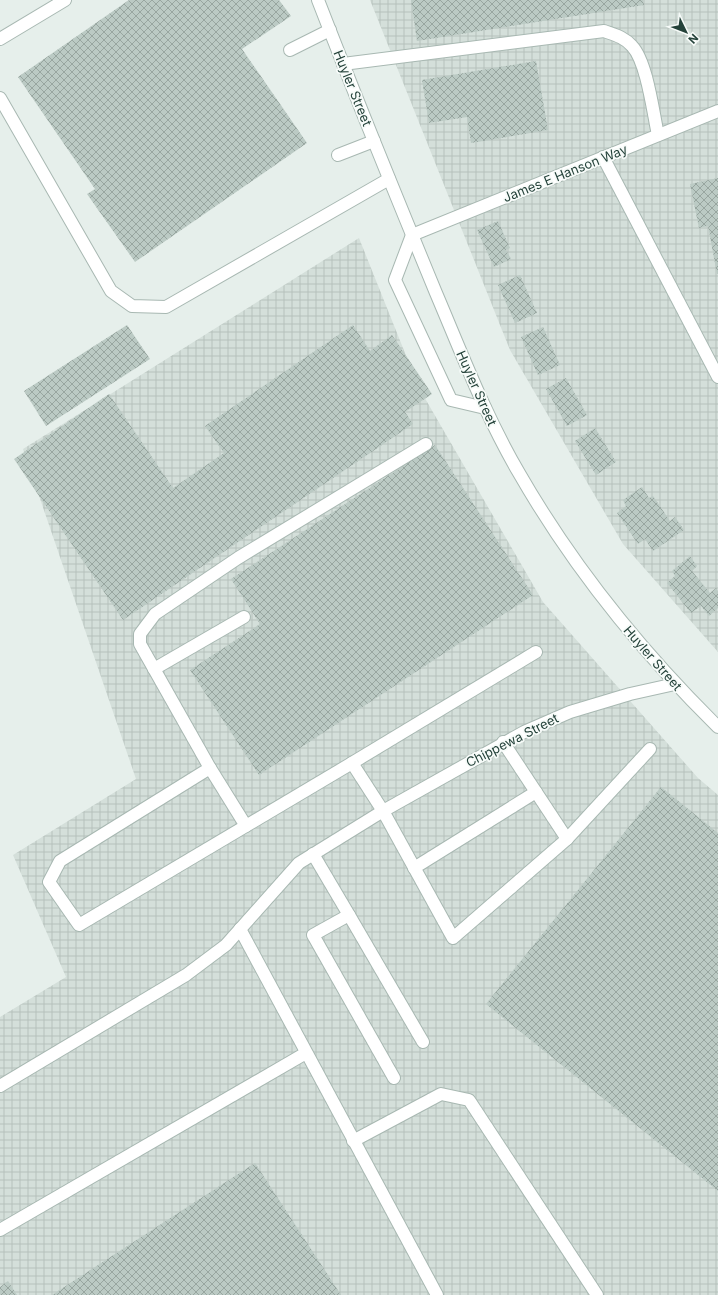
<svg xmlns="http://www.w3.org/2000/svg" width="718" height="1295" viewBox="0 0 718 1295" font-family="Inter,sans-serif">
<defs>
<pattern id="industrial-grid" width="8" height="8" patternUnits="userSpaceOnUse"><rect width="8" height="8" fill="#d4dfda"/><path d="M0 4h8M4 0v8" fill="none" stroke="#b6c1bc"/></pattern>
<pattern id="building-cross-hatch" width="8" height="8" patternUnits="userSpaceOnUse"><rect width="8" height="8" fill="#bbcac4"/><path d="M0 0l8 8M0 8l8-8" fill="none" stroke="#98a6a0"/></pattern>
</defs>
<rect width="100%" height="100%" fill="#e6efeb"/>
<g fill="url(#industrial-grid)">
<path d="M370 0H718V652L623 544 510 350Z"/>
<path d="M359 238 419 388 543 602 698 778 718 795V1295H0V1017L66 977 13 855 136 779 23 449Z"/>
</g>
<g fill="url(#building-cross-hatch)">
<path d="M129 0H279L291 16 242 49 307 143 135 262 87 194 95 189 18 77Z"/>
<path d="M411 0H643L644 5 417 41Z"/>
<path d="M536 61 548 130 471 143 467 117 429 123 422 80Z"/>
<path d="M718 178V274H717L708 226 699 228 690 184Z"/>
<path d="M498 221 510 248 506 250 511 259 494 267 477 230Z"/>
<path d="M520 275 537 313 515 323 498 285Z"/>
<path d="M127 325 150 359 46 426 24 391Z"/>
<path d="M353 325 370 351 392 335 432 394 405 412 413 424 123 620 14 459 109 394 173 488 224 453 205 426Z"/>
<path d="M543 327 560 365 538 375 521 337Z"/>
<path d="M566 378 587 415 567 426 546 389Z"/>
<path d="M595 428 616 462 596 475 575 441Z"/>
<path d="M435 445 533 595 259 775 190 670 260 624 231 579Z"/>
<path d="M642 487 649 498 653 496 670 521 675 517 684 530 653 551 645 539 638 544 617 513 626 506 623 500Z"/>
<path d="M690 556 697 566 692 571 710 593 716 588 718 591V608L709 616 701 606 691 613 667 583 675 576 672 571Z"/>
<path d="M661 787 718 833V1191L486 1004Z"/>
<path d="M255 1163 341 1295H52Z"/>
<path d="M8 1281 17 1295H0V1287Z"/>
</g>
<g fill="none" stroke-linecap="round" stroke-linejoin="round">
<defs>
<g id="minor">
<path d="M318 0C356 98 396 196 436 293 462 354 485 415 519 473 573 567 641 651 718 727"/>
<path d="M0 39 65 0"/>
<path d="M290 50 330 30"/>
<path d="M343 64 604 31C615 35 624 37 632 46 647 62 653 112 658 135"/>
<path d="M0 98 111 291 132 306 166 307 389 179"/>
<path d="M338 155 374 141"/>
<path d="M603 157 718 377"/>
<path d="M412 235 718 111"/>
<path d="M412 235 395 280 451 400 485 408"/>
<path d="M536 652 352 763 383 811 453 938 567 839"/>
<path d="M154 669 244 617"/>
<path d="M503 742 567 839 650 749"/>
<path d="M352 763 79 925 49 882 60 861 210 768 140 644V634L155 614 238 558 426 444"/>
<path d="M210 768 246 826"/>
<path d="M313 854 349 915 313 935 394 1078"/>
<path d="M414 868 536 792"/>
<path d="M349 915 423 1042"/>
<path d="M240 929 437 1295"/>
<path d="M0 1086 186 975 226 945 299 863 383 811 524 732 570 712 630 694 675 684"/>
<path d="M353 1141 441 1094 469 1100 597 1295"/>
<path d="M0 1230 306 1053"/>
</g>
</defs>
<use href="#minor" stroke="#a8b8b2" stroke-width="14"/>
<use href="#minor" stroke="#fff" stroke-width="12"/>
</g>
<g text-anchor="middle" stroke-width="3.5" stroke-linejoin="round" paint-order="stroke">
<g font-size="13" fill="#24423a" stroke="#f7fbf9">
<text transform="translate(353 88) rotate(68)" y="5">Huyler Street</text>
<text transform="translate(565 173) rotate(-22)" y="5">James E Hanson Way</text>
<text transform="translate(477 388) rotate(66)" y="5">Huyler Street</text>
<text transform="translate(653 658) rotate(49)" y="5">Huyler Street</text>
<text transform="translate(512 740) rotate(-27)" y="5">Chippewa Street</text>
</g>
</g>
<g transform="translate(686 32) rotate(133)" stroke="#f7fbf9" stroke-width="3" paint-order="stroke">
<path d="M0-3L7 15L0 10L-7 15Z" fill="#24423a"/>
<text y="-6" font-size="11" font-weight="bold" text-anchor="middle" fill="#24423a">N</text>
</g>
</svg>
